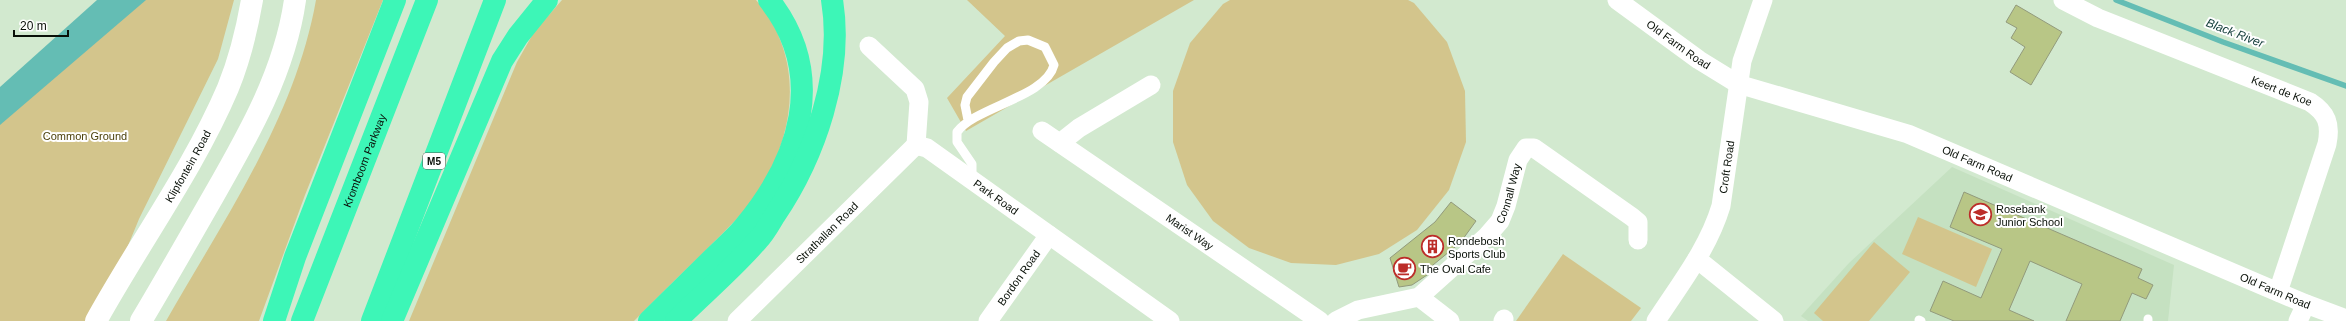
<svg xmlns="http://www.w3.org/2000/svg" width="2346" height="321" viewBox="0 0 2346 321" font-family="Helvetica,sans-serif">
<rect width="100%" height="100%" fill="#d2e9cf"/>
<path fill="#c5e1c1" d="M1952 167 2174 265 2168 321H1808L1801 316 1849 263Z"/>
<g fill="#d3c58c">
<path d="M101 0H234L218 59 139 219 97 321H0V101Z"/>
<path d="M316 0H383L305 195 259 321H166C224 219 295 118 316 0Z"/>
<path d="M562 0H756C802 53 798 125 763 184 748 210 725 231 704 252 680 275 657 298 634 321H409L517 62 534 32Z"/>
<path d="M967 0H1194L966 131 947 98 1005 36Z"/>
<path d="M1230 0H1408L1414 3 1447 42 1465 91 1466 142 1449 190 1417 230 1379 254 1336 265 1291 263 1249 248 1213 221 1187 185 1173 142V91L1190 43 1223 4Z"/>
<path d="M1918 217 1992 249 1976 287 1902 254Z"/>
<path d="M1874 242 1910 272 1869 321H1823L1814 313Z"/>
<path d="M1563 254 1641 308 1631 321H1516Z"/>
</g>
<path fill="#64bdb4" d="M97 0H146L0 125V87Z"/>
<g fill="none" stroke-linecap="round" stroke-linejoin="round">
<path stroke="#64bdb4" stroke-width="5.5" d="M2116 0 2223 42 2346 86"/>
</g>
<g fill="#b8c686" stroke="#929a7c">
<path d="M2016 5 2062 32 2031 85 2010 72 2025 47 2011 38 2017 28 2006 22Z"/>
<path d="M1964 192 2142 269 2138 278 2153 285 2146 299 2132 293 2120 321H2066L2082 284 2030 261 2009 310 2034 321H1954L1930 311 1943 281 1981 298 2002 249 1950 227Z"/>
<path d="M1451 202 1476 221 1460 243 1428 269 1431 272 1427 275 1412 285 1399 287 1390 258 1435 222Z"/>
</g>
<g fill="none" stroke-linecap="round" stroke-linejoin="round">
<g stroke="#fff" stroke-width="9">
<path d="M968 120 965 105 967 97 994 62 1007 48 1019 41 1028 40 1045 47 1054 65C1046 97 975 107 957 132V142L972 164V180"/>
<path d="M2148 319V321"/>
<path d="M1919 320 1921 321"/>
</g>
<g stroke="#fff" stroke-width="19">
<path id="s1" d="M1617 0 1699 60 1738 84 1908 134 2306 304 2346 319"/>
<path id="s2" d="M2063 0 2098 18 2310 102C2327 113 2331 124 2327 144L2278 292"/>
<path d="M869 46 915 89 919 102 916 145"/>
<path id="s3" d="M1042 131 1320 321"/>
<path d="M1060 143 1079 128 1151 85"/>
<path id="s4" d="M916 145 927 148 941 158 1170 321"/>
<path d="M1697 259 1774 321"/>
<path d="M1419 297 1450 321"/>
<path id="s5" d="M737 321 916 145"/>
<path id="s6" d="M988 321 1049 235"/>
<path id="s7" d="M1336 321 1358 310 1419 297 1487 236 1500 221 1506 206 1518 160 1526 148H1534L1632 217 1638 222V240"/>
<path d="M1503 321 1504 319"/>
<path id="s8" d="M1656 321C1680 284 1708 249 1721 206L1742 61 1763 0"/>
<path d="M2298 321 2306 304"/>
</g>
<g stroke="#fff" stroke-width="22">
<path id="s9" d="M96 321C139 243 193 170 228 88 239 61 247 29 252 0"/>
<path d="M141 321C166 279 190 237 214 195 249 134 285 71 295 0"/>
</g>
<g stroke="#3df6b7" stroke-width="22">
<path d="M274 321 295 257 395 0"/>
<path id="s10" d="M302 321 427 0"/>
<path d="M372 321 495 0"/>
<path d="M392 321 502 61 518 36 547 0"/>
<path d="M649 321C670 300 691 280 712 259 723 248 735 238 744 227 800 160 828 75 769 0"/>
<path d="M676 321C703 294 733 269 758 240 765 233 770 223 775 215 815 156 844 72 832 0"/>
</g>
</g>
<defs>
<symbol id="school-ring" viewBox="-11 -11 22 22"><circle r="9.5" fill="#fff" stroke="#bc2d29" stroke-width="1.5"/><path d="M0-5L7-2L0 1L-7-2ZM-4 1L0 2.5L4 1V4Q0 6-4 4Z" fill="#bc2d29"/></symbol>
<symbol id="building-ring" viewBox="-11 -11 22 22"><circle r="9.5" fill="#fff" stroke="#bc2d29" stroke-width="1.5"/><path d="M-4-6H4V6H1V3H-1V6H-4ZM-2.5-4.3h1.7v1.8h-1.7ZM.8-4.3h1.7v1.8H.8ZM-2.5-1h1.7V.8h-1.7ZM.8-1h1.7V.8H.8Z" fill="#bc2d29"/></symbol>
<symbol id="cafe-ring" viewBox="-11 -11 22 22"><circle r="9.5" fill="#fff" stroke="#bc2d29" stroke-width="1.5"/><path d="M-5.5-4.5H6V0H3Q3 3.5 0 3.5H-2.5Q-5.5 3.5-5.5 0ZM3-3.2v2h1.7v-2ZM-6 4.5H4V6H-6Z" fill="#bc2d29"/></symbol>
</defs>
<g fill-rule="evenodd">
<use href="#school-ring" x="1968" y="202" width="25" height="25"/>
<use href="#building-ring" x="1420" y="234" width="25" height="25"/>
<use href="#cafe-ring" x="1392" y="256" width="25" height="25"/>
</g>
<g text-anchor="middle" stroke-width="4" stroke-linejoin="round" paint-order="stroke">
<rect fill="#fff" stroke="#535852" stroke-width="1" x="423" y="153" width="22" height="16" rx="3"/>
<g font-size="10" font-weight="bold" fill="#091008">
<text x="434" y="165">M5</text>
</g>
<g font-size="11" fill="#091008" stroke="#fff">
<text dy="4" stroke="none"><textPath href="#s1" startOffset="76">Old Farm Road</textPath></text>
<text dy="4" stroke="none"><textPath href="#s2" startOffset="237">Keert de Koe</textPath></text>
<text dy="4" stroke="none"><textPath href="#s10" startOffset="172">Kromboom Parkway</textPath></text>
<text dy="4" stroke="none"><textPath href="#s1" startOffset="400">Old Farm Road</textPath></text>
<text dy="4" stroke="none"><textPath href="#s9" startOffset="180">Klipfontein Road</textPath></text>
<text dy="4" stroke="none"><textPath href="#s8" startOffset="172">Croft Road</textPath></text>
<text dy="4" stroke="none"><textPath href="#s7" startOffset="227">Connall Way</textPath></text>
<text dy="4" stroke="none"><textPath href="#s4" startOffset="96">Park Road</textPath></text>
<text dy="4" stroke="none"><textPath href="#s3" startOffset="179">Marist Way</textPath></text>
<text dy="4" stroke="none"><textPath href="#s5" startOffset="126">Strathallan Road</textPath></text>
<text dy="4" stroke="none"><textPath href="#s6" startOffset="53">Bordon Road</textPath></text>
<text dy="4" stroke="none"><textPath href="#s1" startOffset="724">Old Farm Road</textPath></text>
</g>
<g font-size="11" fill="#4c410c" stroke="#fff">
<text x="85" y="140">Common Ground</text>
</g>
<g font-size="11" fill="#091008" stroke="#fff" text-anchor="start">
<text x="1996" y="213">Rosebank<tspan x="1996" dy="13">Junior School</tspan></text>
<text x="1448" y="245">Rondebosh<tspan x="1448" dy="13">Sports Club</tspan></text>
<text x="1420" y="273">The Oval Cafe</text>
</g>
<g font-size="12" font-style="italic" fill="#133d3a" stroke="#fff">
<text transform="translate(2235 33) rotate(21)" y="4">Black River</text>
</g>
</g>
<path d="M14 30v6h54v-6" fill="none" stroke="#091008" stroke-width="2"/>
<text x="20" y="30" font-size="12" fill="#091008" stroke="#ffffff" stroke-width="3" paint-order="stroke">20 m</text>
</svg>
